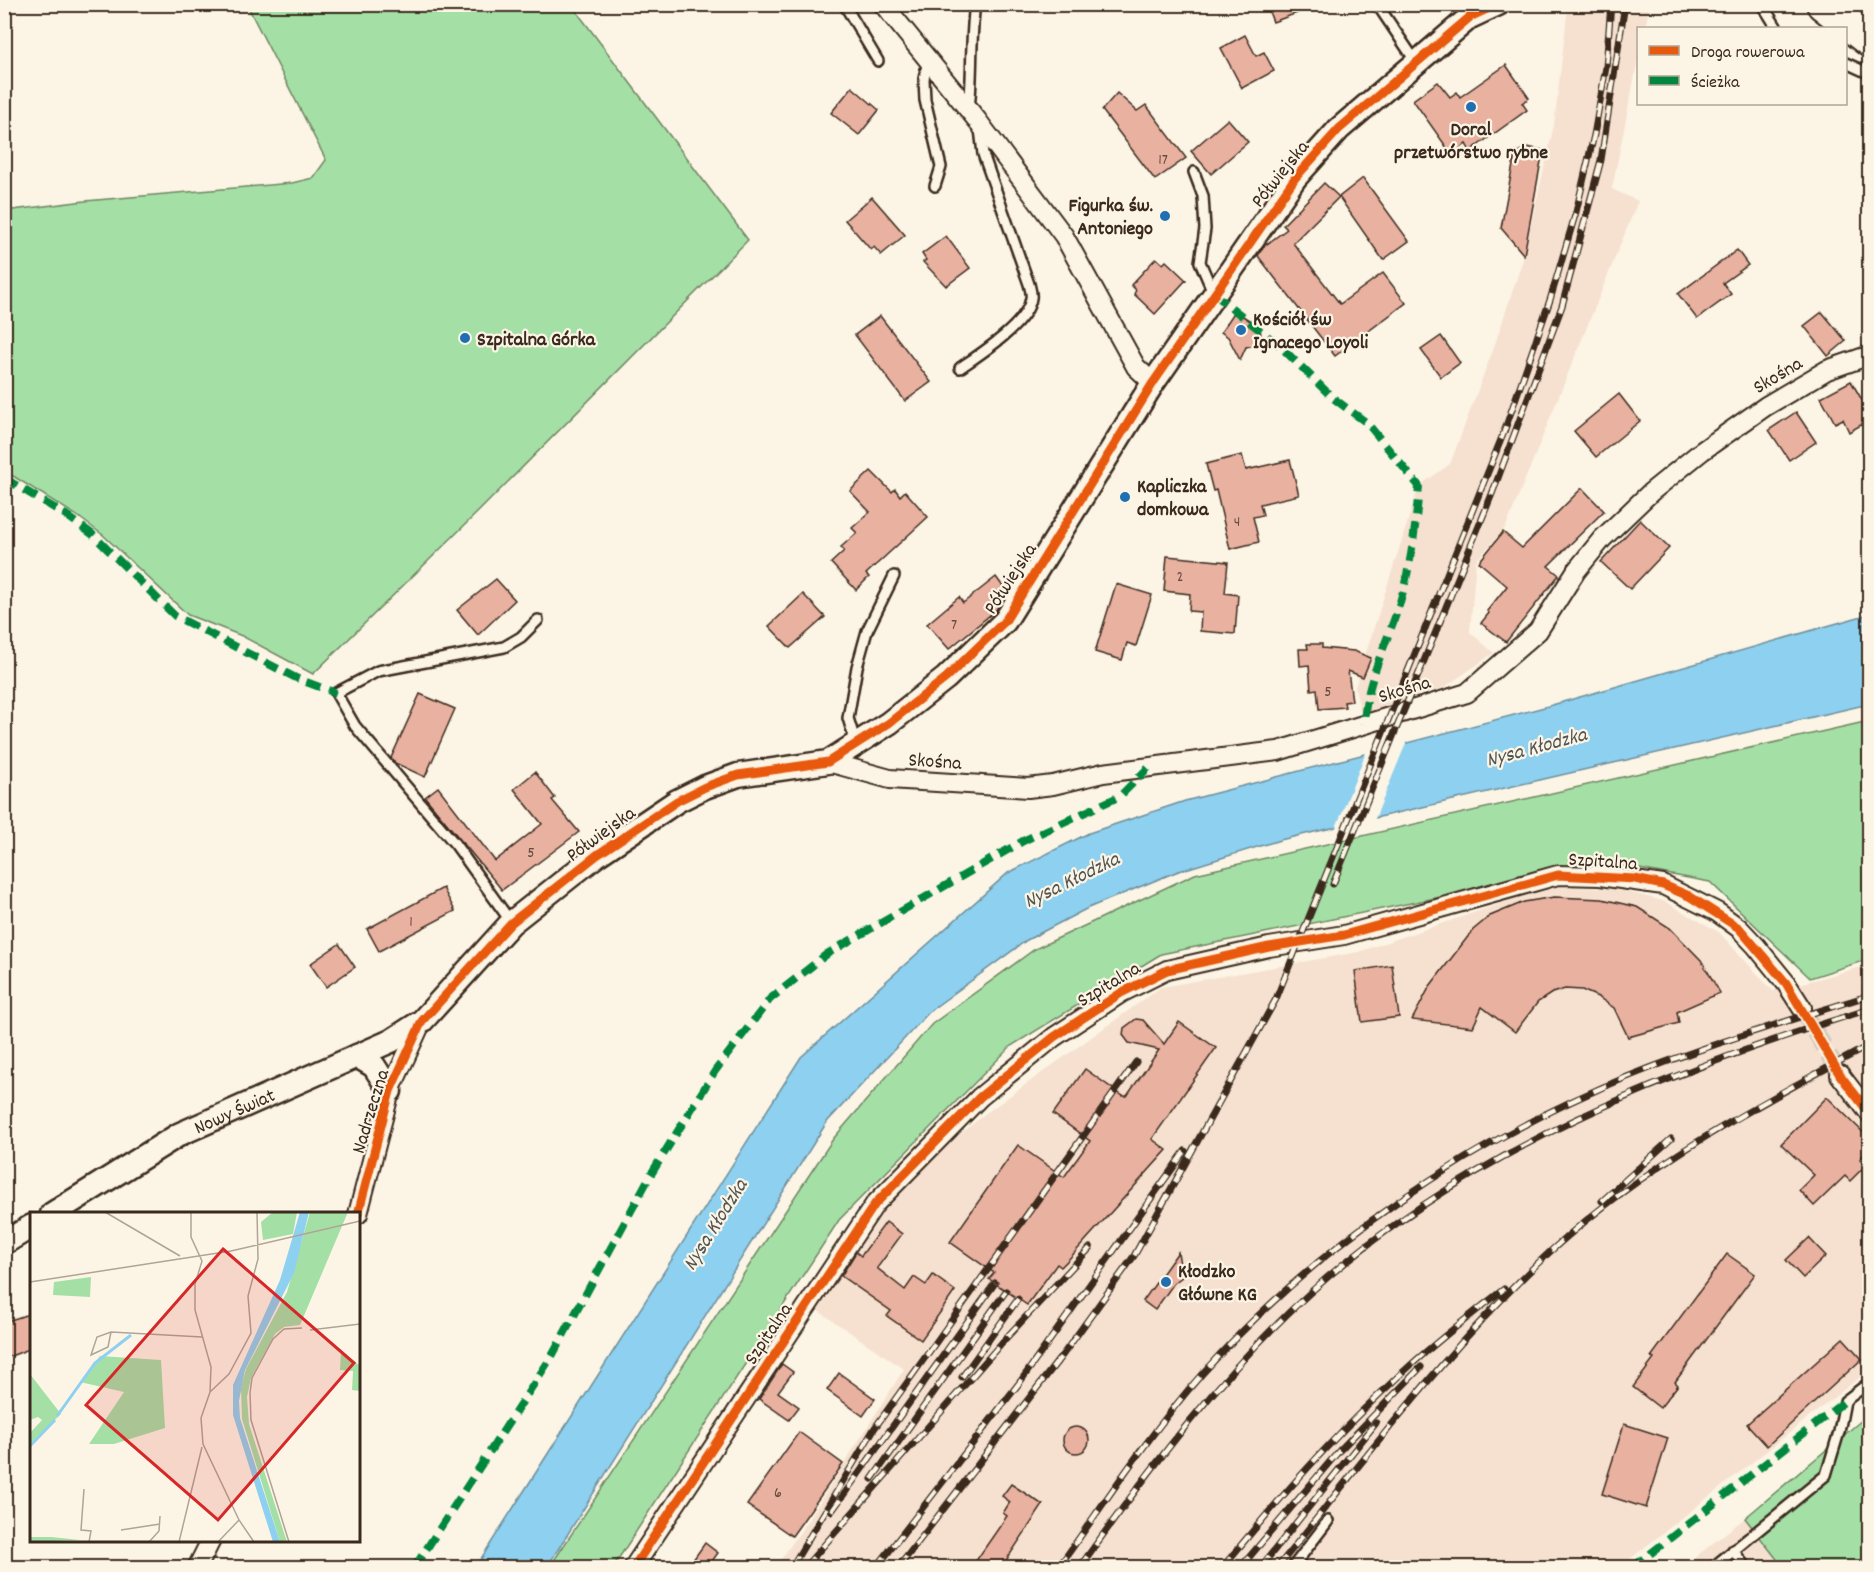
<svg xmlns="http://www.w3.org/2000/svg" width="1874" height="1572" viewBox="0 0 1874 1572" font-family="Dekko,sans-serif">
<rect width="100%" height="100%" fill="#fcf5e5"/>
<filter id="ink" filterUnits="userSpaceOnUse"><feTurbulence type="fractalNoise" baseFrequency=".0167" numOctaves="2"/><feDisplacementMap in="SourceGraphic" scale="12" xChannelSelector="R" yChannelSelector="G"/><feConvolveMatrix kernelMatrix="1 2 1 2 8 2 1 2 1" color-interpolation-filters="sRGB"/></filter>
<g filter="url(#ink)">
<g fill="#f6e1d0">
<path d="M1570 4 1650 5 1645 28H1638V60L1612 189 1638 201 1506 527 1476 561 1470 632 1494 653 1445 687 1361 716 1355 687 1419 486 1450 464 1494 347 1523 259 1554 125 1568 6Z"/>
<path d="M1552 886 1615 889 1664 901 1719 932 1773 991 1869 965V1109L1859 1119 1870 1130 1869 1370 1620 1567 775 1568 809 1519 904 1369 811 1306 902 1182 986 1113 1161 987 1358 952Z"/>
<path d="M1745 1518 1784 1567 1681 1568Z"/>
</g>
<g fill="#a4e0a6" stroke="#708562" stroke-width="1.5">
<path d="M571 4 748 240 480 510 313 674 242 636 188 615 103 535 76 515 5 471V211L85 201 292 183 313 178 326 160 247 5Z"/>
<path d="M1869 721V959L1810 978 1710 882 1607 863 1161 954 1011 1046 839 1220 613 1567 549 1568 833 1139 932 1024 1035 949 1195 874Z"/>
<path d="M1869 1414V1567H1783L1745 1518Z"/>
</g>
<path fill="#8ed0ef" stroke="#6d8e9b" stroke-width="1.5" d="M1869 614V704L1280 840 1176 872 1088 908 1027 940 931 1010 827 1122 547 1567 475 1568 801 1057 1008 873 1089 833 1185 801 1552 705Z"/>
<path fill="#fcf5e5" d="M1407 741 1374 821 1335 830 1366 752Z"/>
<g fill="#e9b1a0" stroke="#3b2a1e" stroke-width="1.5">
<path d="M1266 4H1316V6L1273 22Z"/>
<path d="M1245 35 1256 56 1264 52 1274 71 1242 88 1221 48Z"/>
<path d="M1506 65 1529 98 1522 103 1527 110 1470 151 1466 144 1452 155 1413 100 1438 82 1450 97 1457 92 1460 97Z"/>
<path d="M852 87 879 110 859 135 831 113Z"/>
<path d="M1117 93 1137 111 1146 105 1186 158 1155 180 1102 110Z"/>
<path d="M1228 119 1248 142 1211 174 1191 151Z"/>
<path d="M1526 147 1543 150 1524 255 1501 228 1515 154Z"/>
<path d="M1363 178 1409 241 1383 260 1339 197Z"/>
<path d="M1324 183 1339 197 1293 243 1340 304 1383 273 1406 303 1335 356 1258 256 1263 247 1287 229 1283 225Z"/>
<path d="M872 197 905 235 881 255 874 247 871 250 845 220Z"/>
<path d="M946 236 970 268 946 286 923 262 926 260 922 254Z"/>
<path d="M1737 250 1748 265 1723 283 1731 294 1697 319 1678 294Z"/>
<path d="M1156 258 1163 264 1166 261 1186 280 1155 314 1134 294 1136 290 1131 285Z"/>
<path d="M1235 311 1260 327 1261 337 1254 345 1246 347 1240 360 1228 337 1221 332Z"/>
<path d="M1822 312 1846 341 1828 356 1804 326Z"/>
<path d="M880 316 931 382 905 401 855 335Z"/>
<path d="M1441 336 1460 363 1441 377 1421 350Z"/>
<path d="M1851 381 1869 412 1864 414 1868 421 1849 432 1843 419 1835 423 1821 397Z"/>
<path d="M1619 394 1640 421 1596 457 1574 431Z"/>
<path d="M1796 412 1816 442 1789 460 1769 430Z"/>
<path d="M1242 455 1246 470 1290 460 1299 495 1260 504 1263 515 1253 517 1259 542 1230 549 1216 490 1213 491 1206 464Z"/>
<path d="M871 471 892 492 895 489 900 496 905 491 928 517 866 574 869 577 856 590 831 563 844 551 841 547 857 533 852 528 870 512 850 491Z"/>
<path d="M1582 488 1604 511 1548 566 1559 575 1506 642 1481 623 1489 613 1487 611 1507 586 1479 562 1503 532 1522 548Z"/>
<path d="M1640 520 1669 548 1630 589 1601 562Z"/>
<path d="M1167 556 1228 562 1225 593 1238 595 1235 634 1200 631 1201 612 1189 611 1190 594 1164 591Z"/>
<path d="M996 577 1007 592 996 610 949 649 927 624 959 597 963 603Z"/>
<path d="M496 579 515 600 478 635 457 610Z"/>
<path d="M1116 584 1152 595 1136 646 1127 643 1122 660 1095 652Z"/>
<path d="M803 594 825 617 790 648 769 626Z"/>
<path d="M1307 644H1322V648L1354 651 1371 658 1363 677 1348 671 1352 701 1344 702 1345 707 1319 709 1317 689 1311 690 1309 665 1300 666 1299 649H1308Z"/>
<path d="M420 694 455 709 425 777 395 763 391 758Z"/>
<path d="M535 772 555 798 552 800 579 832 502 890 425 797 438 787 495 861 542 824 514 789Z"/>
<path d="M443 888 455 911 379 951 367 929Z"/>
<path d="M1554 897 1602 899 1637 907 1670 928 1701 960 1720 993 1677 1012 1679 1023 1628 1037 1614 1008 1598 997 1582 990 1565 989 1552 993 1538 1002 1515 1032 1482 1007 1473 1027 1412 1020 1430 986 1473 930 1490 916 1524 902Z"/>
<path d="M339 944 355 967 326 987 310 964Z"/>
<path d="M1392 965 1399 1017 1362 1022 1355 971Z"/>
<path d="M1136 1019 1143 1020 1164 1044 1179 1022 1216 1048 1152 1139 1167 1150 1068 1260 1061 1267 1057 1264 1027 1305 989 1279 994 1273 950 1242 1018 1145 1064 1177 1090 1141 1053 1114 1085 1069 1123 1096H1127L1159 1050 1129 1043 1123 1035 1124 1028Z"/>
<path d="M1827 1097 1869 1138V1149L1860 1159 1866 1165 1850 1181 1845 1176 1814 1206 1799 1190 1814 1175 1781 1144Z"/>
<path d="M886 1222 902 1234 877 1268 905 1290 914 1277 926 1285 933 1275 955 1291 921 1340 887 1316 891 1311 841 1276 856 1252 861 1256Z"/>
<path d="M1809 1238 1826 1256 1803 1278 1786 1260Z"/>
<path d="M1178 1252 1182 1277 1174 1283 1155 1310 1143 1301Z"/>
<path d="M1727 1254 1755 1274 1675 1382 1678 1385 1660 1408 1633 1387 1654 1359 1651 1357Z"/>
<path d="M32 1313V1348L8 1357 4 1347V1322Z"/>
<path d="M1843 1338 1862 1359 1767 1446 1747 1424Z"/>
<path d="M782 1364 793 1372 778 1392 799 1407 789 1420 759 1399Z"/>
<path d="M839 1373 875 1399 863 1416 827 1390Z"/>
<path d="M1624 1424 1668 1438 1646 1508 1602 1494Z"/>
<circle cx="1076" cy="1440" r="13"/>
<path d="M799 1432 843 1464 792 1536 747 1505Z"/>
<path d="M1011 1484 1043 1505 1001 1568H971L1007 1516 1003 1513 1010 1502 1002 1496Z"/>
<path d="M705 1543 718 1553 707 1568 693 1560Z"/>
</g>
<g fill="none" stroke-linecap="round" stroke-linejoin="round">
<path stroke="#d5ccbd" stroke-width="18" stroke-dasharray="18 9" stroke-linecap="butt" d="M1802 1008 1840 1075"/>
<defs>
<g id="service">
<path d="M844 4 878 61"/>
<path d="M1377 4 1416 62"/>
<path d="M1762 4 1777 28"/>
<path d="M928 60 924 79 925 100 941 167 935 186"/>
<path d="M1846 63 1870 74"/>
<path d="M969 109C973 74 970 40 975 4"/>
<path d="M1194 172 1203 196 1205 229 1200 262 1213 292"/>
<path d="M960 368C980 354 1028 324 1031 298 1032 294 1030 288 1029 284L983 154 980 129"/>
<path d="M856 744 848 718 857 667 867 631 894 576"/>
<path d="M511 922 455 844 355 726 336 693 378 671 504 647 521 637 538 620"/>
<path d="M1733 1550 1746 1568"/>
<path d="M1292 1568 1328 1521"/>
<path d="M1712 1568 1826 1475 1839 1432 1845 1401 1870 1382"/>
</g>
<g id="minor">
<path d="M883 4 977 120 1064 236 1136 367 1153 383"/>
<path d="M828 762 890 779 1028 788 1053 785 1103 773 1278 751 1467 693 1538 631 1576 571 1602 539 1651 492 1702 451 1766 406 1827 370 1870 355"/>
<path d="M1840 1075 1870 1114"/>
<path d="M358 1214 390 1091 422 1021"/>
<path d="M197 1568 211 1540"/>
<path d="M633 1568 875 1204 980 1097 1054 1037 1121 993 1167 970 1269 947 1344 935 1558 875 1600 876 1663 885 1717 912 1739 928 1756 946 1786 983 1802 1008"/>
</g>
<g id="tertiary">
<path d="M357 1056 374 1066 390 1091"/>
<path id="s1" d="M52 1214 180 1134 391 1041 422 1021 511 923 597 855 677 801 705 787 738 775 828 762 889 723 946 678 1005 621 1153 383 1295 178 1339 129 1470 17 1498 4"/>
<path d="M4 1243 32 1226"/>
</g>
<path id="trunk" d="M1823 4 1870 41"/>
</defs>
<use href="#service" stroke="#3b2a1e" stroke-width="14"/>
<use href="#minor" stroke="#3b2a1e" stroke-width="22"/>
<use href="#tertiary" stroke="#3b2a1e" stroke-width="27"/>
<use href="#trunk" stroke="#3b2a1e" stroke-width="36"/>
<use href="#service" stroke="#fcf5e5" stroke-width="9"/>
<use href="#minor" stroke="#fcf5e5" stroke-width="18"/>
<use href="#tertiary" stroke="#fcf5e5" stroke-width="22"/>
<use href="#trunk" stroke="#fcf5e5" stroke-width="32"/>
<defs>
<g id="rail">
<path d="M1333 884 1492 494 1562 306 1601 160 1625 4"/>
<path d="M1602 1201 1671 1139"/>
<path d="M962 1377 1018 1299"/>
<path d="M872 1479 1006 1291"/>
<path d="M832 1511 995 1283"/>
<path d="M791 1568 874 1429 1136 1062"/>
<path d="M804 1568 1006 1338 1090 1248"/>
<path d="M876 1568 1020 1382 1185 1151"/>
<path d="M898 1568 1064 1353 1134 1256 1276 999 1504 432 1550 300 1576 212 1594 135 1606 67 1611 4"/>
<path d="M1058 1568C1105 1502 1149 1434 1202 1374 1316 1246 1468 1142 1627 1077 1706 1045 1788 1021 1870 995"/>
<path d="M1079 1568C1150 1469 1223 1371 1313 1290 1470 1149 1671 1070 1870 1009"/>
<path d="M1222 1568C1274 1505 1326 1444 1385 1389 1422 1353 1463 1321 1504 1289"/>
<path d="M1240 1568 1339 1451 1421 1367"/>
<path d="M1260 1568 1376 1423"/>
<path d="M1277 1568C1365 1459 1450 1344 1553 1249 1646 1164 1759 1104 1870 1045"/>
</g>
</defs>
<use href="#rail" stroke="#3b2a1e" stroke-width="7"/>
<use href="#rail" stroke="#fcf5e5" stroke-width="4.5" stroke-dasharray="14" stroke-linecap="butt"/>
<g stroke="#00873e" stroke-width="8" stroke-dasharray="15 8" stroke-linecap="butt">
<path d="M1213 293 1280 346 1333 398 1367 423 1419 486C1416 523 1412 559 1402 595 1390 639 1366 678 1364 724"/>
<path d="M4 478 66 515 92 534 175 616 298 679 336 693"/>
<path d="M414 1568 552 1356 650 1176 715 1071 770 999 827 954 1023 841 1120 796 1148 768"/>
<path d="M1632 1568 1845 1401"/>
</g>
<defs>
<g id="cycleway">
<path d="M358 1214 390 1091 422 1021 511 923 597 855 677 801 705 787 738 775 828 762 889 723 946 678 1005 621 1153 383 1295 178 1339 129 1470 17 1498 4"/>
<path d="M633 1568 875 1204 980 1097 1054 1037 1121 993 1167 970 1269 947 1344 935 1558 875 1635 879 1663 885 1689 896 1739 928 1786 983 1840 1075 1870 1114"/>
</g>
</defs>
<use href="#cycleway" stroke="#fcf5e5" stroke-width="13"/>
<use href="#cycleway" stroke="#e8590c" stroke-width="9"/>
</g>
</g>
<g fill="#1f6fb2" stroke="#fcf5e5" stroke-width="2">
<circle cx="1471" cy="107" r="6"/>
<circle cx="1165" cy="216" r="6"/>
<circle cx="1241" cy="330" r="6"/>
<circle cx="465" cy="338" r="6"/>
<circle cx="1125" cy="497" r="6"/>
<circle cx="1166" cy="1282" r="6"/>
</g>
<g text-anchor="middle" stroke-width="4.5" stroke-linejoin="round" paint-order="stroke">
<g font-size="16" fill="#664c3e">
<text x="1163" y="164">17</text>
<text x="1237" y="526">4</text>
<text x="1180" y="581">2</text>
<text x="954" y="629">7</text>
<text x="1328" y="696">5</text>
<text x="531" y="857">5</text>
<text x="411" y="926">1</text>
<text x="778" y="1497">6</text>
</g>
<g font-size="20" font-weight="bold" fill="#3b2a1e" stroke="#fcf5e5" text-anchor="start">
<text x="1471" y="135" text-anchor="middle">Doral<tspan x="1471" dy="23">przetwórstwo rybne</tspan></text>
<text x="1153" y="211" text-anchor="end">Figurka św.<tspan x="1153" dy="23">Antoniego</tspan></text>
<text x="1253" y="325">Kościół św<tspan x="1253" dy="23">Ignacego Loyoli</tspan></text>
<text x="477" y="345">Szpitalna Górka</text>
<text x="1137" y="492">Kapliczka<tspan x="1137" dy="23">domkowa</tspan></text>
<text x="1178" y="1277">Kłodzko<tspan x="1178" dy="23">Główne KG</tspan></text>
</g>
<g font-size="20" fill="#3b2a1e" stroke="#fcf5e5">
<text transform="translate(1279 173) rotate(-51)" y="7">Półwiejska</text>
<text transform="translate(1777 374) rotate(-31)" y="7">Skośna</text>
<text transform="translate(1009 578) rotate(-57)" y="7">Półwiejska</text>
<text transform="translate(1404 688) rotate(-17)" y="7">Skośna</text>
<text transform="translate(935 760) rotate(4)" y="7">Skośna</text>
<text transform="translate(600 833) rotate(-36)" y="7">Półwiejska</text>
<text transform="translate(1603 860) rotate(4)" y="7">Szpitalna</text>
<text transform="translate(1108 983) rotate(-31)" y="7">Szpitalna</text>
<text dy="7" stroke="none"><textPath href="#s1" startOffset="210">Nowy Świat</textPath></text>
<text transform="translate(369 1111) rotate(-73)" y="7">Nadrzeczna</text>
<text transform="translate(767 1333) rotate(-56)" y="7">Szpitalna</text>
</g>
<g font-size="21" font-style="italic" fill="#505452" stroke="#fcf5e5">
<text transform="translate(1536 746) rotate(-15)" y="7">Nysa Kłodzka</text>
<text transform="translate(1071 879) rotate(-26)" y="7">Nysa Kłodzka</text>
<text transform="translate(714 1224) rotate(-58)" y="7">Nysa Kłodzka</text>
</g>
</g>
<g transform="translate(30 1212)">
<rect width="330" height="330" fill="#fcf5e5"/>
<path d="M243 0H267L263 22 233 28 231 10ZM280 0H318L270 113 254 115 245 122 221 166 217 185 219 212 257 330H250L212 207 211 176 216 157 257 80ZM61 65 60 85 23 83 24 70ZM311 138 330 154V179L322 178 323 159 310 158ZM70 144 131 148 135 216 84 232H59L94 180 50 170ZM0 162 31 202 0 232V221L12 208 8 205 0 208ZM0 325H21L50 328 0 330Z" fill="#a4e0a6"/>
<path d="M270 0H279L264 61 215 158 209 189 210 206 250 330H243L203 203V173L250 68Z" fill="#8ed0ef"/>
<path fill="none" stroke="#8ed0ef" stroke-width="3" d="M27 204 65 151 101 123M0 234 25 208"/>
<path fill="none" stroke="#afa495" stroke-width="1.5" d="M75 0 150 44M161 0V25L172 49 165 72V98L181 155 180 180 171 206 173 232 209 308 224 330M0 70 201 39 330 9M280 118 330 112M81 120 78 135 61 143 67 125 81 120 172 125M180 180 199 162 221 121 218 84 228 47 227 0M54 277 51 318 61 319 59 330M91 318 130 312M119 330 129 319 130 304M149 330 172 235M188 330 209 308M259 330 221 208 220 181 222 166 243 127 254 117 272 116"/>
<path fill="#d62828" fill-opacity="0.15" stroke="#d62828" stroke-width="3" d="M193 37 324 151 188 308 56 193Z"/>
<rect width="330" height="330" fill="none" stroke="#3b2a1e" stroke-width="3"/>
</g>
<rect width="1874" height="1572" fill="none" stroke="#fcf5e5" stroke-width="24"/>
<rect x="12" y="12" width="1850" height="1548" fill="none" stroke="#3b2a1e" stroke-width="2" filter="url(#ink)"/>
<rect x="1637" y="27" width="210" height="78" fill="#fcf5e5" stroke="#afa495" stroke-width="1.5"/>
<rect x="1649" y="46" width="30" height="9" fill="#e8590c" stroke="#afa495" stroke-width="1.5"/>
<text x="1691" y="57" font-size="18" fill="#3b2a1e">Droga rowerowa</text>
<rect x="1649" y="76" width="30" height="9" fill="#00873e" stroke="#afa495" stroke-width="1.5"/>
<text x="1691" y="87" font-size="18" fill="#3b2a1e">Ścieżka</text>
</svg>
